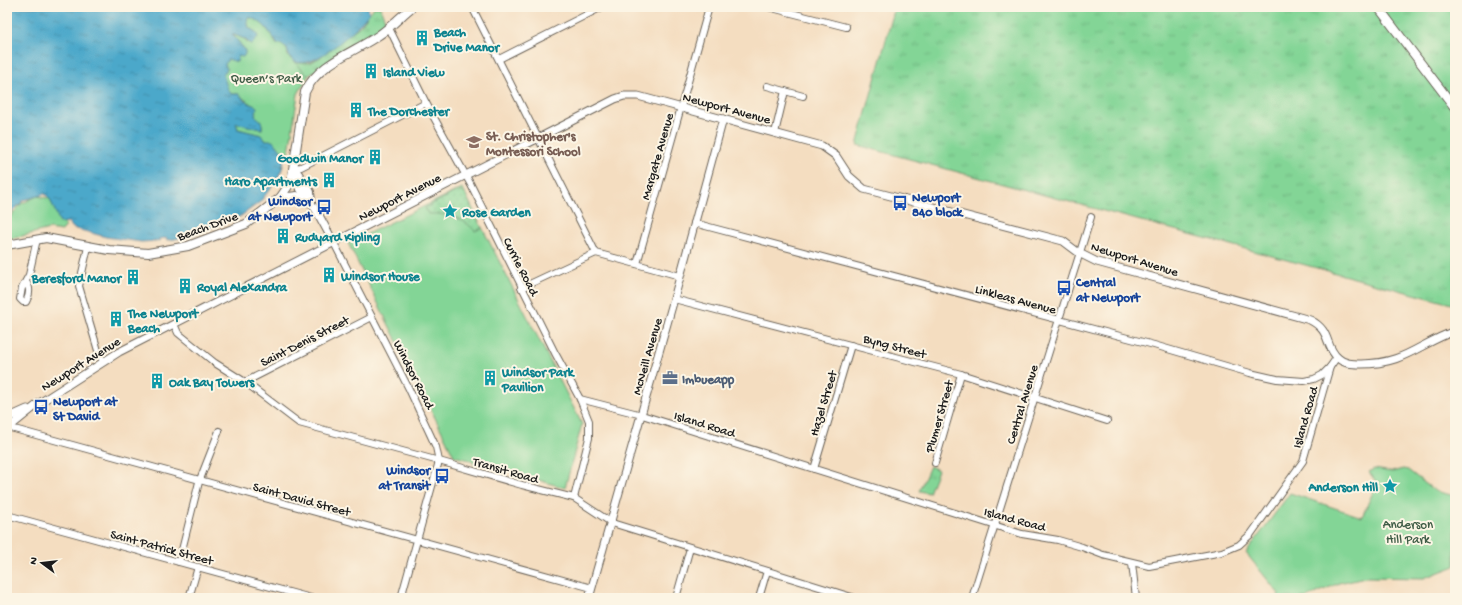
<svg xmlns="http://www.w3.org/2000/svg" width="1462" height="605" viewBox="0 0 1462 605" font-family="'Gochi Hand',sans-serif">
<defs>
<pattern id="grass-tufts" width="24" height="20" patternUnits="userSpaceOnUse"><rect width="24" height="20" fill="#83d596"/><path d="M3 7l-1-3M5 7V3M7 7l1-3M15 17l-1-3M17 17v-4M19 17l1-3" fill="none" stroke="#71b681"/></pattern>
<pattern id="garden-dots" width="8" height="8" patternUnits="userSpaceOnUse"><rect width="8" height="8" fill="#83d596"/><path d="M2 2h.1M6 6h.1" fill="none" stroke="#71b681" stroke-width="1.8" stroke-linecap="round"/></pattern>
<pattern id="water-ripples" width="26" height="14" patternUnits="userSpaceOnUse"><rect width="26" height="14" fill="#4ca8ca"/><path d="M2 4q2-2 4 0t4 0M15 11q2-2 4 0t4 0" fill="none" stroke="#3e88a3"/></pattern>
</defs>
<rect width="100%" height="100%" fill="#fcf5e5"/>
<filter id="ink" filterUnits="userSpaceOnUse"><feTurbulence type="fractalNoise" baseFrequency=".025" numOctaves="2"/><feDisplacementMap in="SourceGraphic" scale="8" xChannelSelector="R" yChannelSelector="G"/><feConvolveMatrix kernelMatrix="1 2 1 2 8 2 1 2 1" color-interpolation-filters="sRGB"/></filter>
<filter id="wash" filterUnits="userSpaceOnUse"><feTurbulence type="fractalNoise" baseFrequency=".012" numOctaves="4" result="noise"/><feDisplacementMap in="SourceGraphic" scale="16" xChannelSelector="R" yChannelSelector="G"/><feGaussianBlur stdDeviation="0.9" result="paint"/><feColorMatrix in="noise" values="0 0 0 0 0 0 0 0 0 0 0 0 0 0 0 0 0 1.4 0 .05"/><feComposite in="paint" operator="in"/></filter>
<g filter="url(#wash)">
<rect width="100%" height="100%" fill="#f4ddc0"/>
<g fill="url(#grass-tufts)" stroke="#507859">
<path d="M374 7H380L387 25 308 76 294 61 298 63H309L319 58 361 25Z"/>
<path d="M895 7H1455V305L857 145Z"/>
<path d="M930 466 938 470 929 493 919 491Z"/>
</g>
<g fill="#83d596" stroke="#507859">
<path d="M249 17C264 21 270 33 277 45L279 43 287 49 288 56 308 76 298 94 289 152 285 155 274 142 265 140 261 135 238 129 236 123 262 129V123L255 116 257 111C252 103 245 101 239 94H231L227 89 223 75 227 69 224 64 228 59C236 59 240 55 245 50L232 34 245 39 247 43 256 32 249 28 247 20Z"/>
<path d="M462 188 582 424 565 488 481 463 475 466 472 461 454 456 348 243Z"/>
<path d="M37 196 53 199 59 217 66 226 62 231 49 229 7 240V219L12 215 21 204Z"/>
<path d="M1374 469 1392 472 1403 469 1408 470 1435 491 1455 496V566L1424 578 1365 577 1339 583 1306 598H1277L1279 594 1246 553 1290 493 1362 517 1377 483 1369 472Z"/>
</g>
<path fill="url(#garden-dots)" stroke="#507859" d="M457 191 465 193 482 228 475 231C463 217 445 213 428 214L425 208Z"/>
<path fill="url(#water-ripples)" stroke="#346273" d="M7 7H368L369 13C359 28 295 90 287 49L280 43 278 45C270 33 264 21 249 17L247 20 249 28 256 32 258 37 253 43 250 44 245 39 232 34 245 50V54L243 57 238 56 237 62 228 59 225 64 227 69 223 75 228 89 231 94H239L245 101 257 107 255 116C262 120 262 122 262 129 255 128 241 124 236 123L238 129 261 135 265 140H270L274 142 285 155 282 169 277 180 260 202 241 216 195 234 175 239 167 240 166 238 159 239V241L141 242 106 237 73 228 68 222 60 223 50 199 45 194 24 200 7 217Z"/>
</g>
<g filter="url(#ink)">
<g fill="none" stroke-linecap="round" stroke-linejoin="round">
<defs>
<g id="minor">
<path d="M472 7 596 253"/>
<path d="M768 7 846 27"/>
<path d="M389 28 426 103 471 185 555 353 580 399 589 421V438L574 498"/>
<path d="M499 59 602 7"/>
<path d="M767 86 785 91 775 133"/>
<path d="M785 91 803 96"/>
<path d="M294 168 301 167 426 103"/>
<path d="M694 223 1154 345 1250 373 1277 379 1304 381 1314 379 1322 375 1330 367"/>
<path d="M334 243 409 389 436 447 439 461 401 598"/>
<path d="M88 247 79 286 99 354 103 361"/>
<path d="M637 264 709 7"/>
<path d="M26 282C31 288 29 296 26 302H23L20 299 22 288 29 275 37 239"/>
<path d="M521 288 596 253 680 276"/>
<path d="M674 299 961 374 1107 421"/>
<path d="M174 324 178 333 215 363 245 382 299 423 439 461 522 485 574 498 612 523 855 598"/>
<path d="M245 382 372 317"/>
<path d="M580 399 642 415 1022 534 1058 540 1082 547 1103 555 1149 566 1222 552 1239 545 1251 534 1303 461 1330 367 1337 357"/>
<path d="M7 427 592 588"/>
<path d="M935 463 961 374"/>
<path d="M814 469 851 345"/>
<path d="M7 515 311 598"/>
<path d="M179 562 199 482 219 431"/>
<path d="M1132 563 1136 598"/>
<path d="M189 598 198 567"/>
<path d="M676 598 690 548"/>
<path d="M759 598 767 571"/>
<path d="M972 598 1091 217"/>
</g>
<g id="tertiary">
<path d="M292 178 316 210 334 243"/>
<path d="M7 418 27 409"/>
<path d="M7 429 38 404 119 352 615 99 624 96H638L822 146 836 156 849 176 864 189 1063 241 1079 253 1097 262 1310 320C1332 331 1324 346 1338 358 1344 364 1353 364 1361 364 1405 364 1418 344 1455 331"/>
<path d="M589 598 674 299 723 119"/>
</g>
<g id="secondary">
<path d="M1378 7 1455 108"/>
<path d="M294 168 310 192 311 203"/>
<path d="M280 198 297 196 311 203"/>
<path d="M7 245 46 238 109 250 148 253 188 246 246 224 280 198 291 182 305 92C318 63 355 52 379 35 391 27 401 16 412 7"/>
</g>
</defs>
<use href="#minor" stroke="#686055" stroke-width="8"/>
<use href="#tertiary" stroke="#686055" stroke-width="9"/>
<use href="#secondary" stroke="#686055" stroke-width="10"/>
<use href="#minor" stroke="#fff" stroke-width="6"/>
<use href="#tertiary" stroke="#fff" stroke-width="7"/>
<use href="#secondary" stroke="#fff" stroke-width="8"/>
</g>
</g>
<defs>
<symbol id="building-bare" viewBox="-9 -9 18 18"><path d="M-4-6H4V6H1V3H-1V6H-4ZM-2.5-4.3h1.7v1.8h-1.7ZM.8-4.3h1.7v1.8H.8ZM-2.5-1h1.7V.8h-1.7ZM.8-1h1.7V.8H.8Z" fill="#0f9aa8" stroke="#fcf5e5" stroke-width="2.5" paint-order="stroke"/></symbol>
<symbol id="school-bare" viewBox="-9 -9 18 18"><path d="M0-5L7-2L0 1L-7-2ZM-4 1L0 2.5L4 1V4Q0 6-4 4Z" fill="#8d6e63" stroke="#fcf5e5" stroke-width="2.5" paint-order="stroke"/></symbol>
<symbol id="bus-bare" viewBox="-9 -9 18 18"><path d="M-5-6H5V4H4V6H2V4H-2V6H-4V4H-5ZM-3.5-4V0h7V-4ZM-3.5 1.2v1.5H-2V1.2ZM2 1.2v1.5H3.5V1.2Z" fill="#1a4fb4" stroke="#fcf5e5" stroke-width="2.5" paint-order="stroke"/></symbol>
<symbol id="sight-bare" viewBox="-9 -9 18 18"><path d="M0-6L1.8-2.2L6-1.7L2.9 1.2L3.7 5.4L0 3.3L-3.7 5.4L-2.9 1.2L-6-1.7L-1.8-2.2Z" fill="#0f9aa8" stroke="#fcf5e5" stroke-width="2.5" paint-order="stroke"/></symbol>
<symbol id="office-bare" viewBox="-9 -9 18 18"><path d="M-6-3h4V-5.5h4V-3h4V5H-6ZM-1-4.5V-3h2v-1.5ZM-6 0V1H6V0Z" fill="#5c6f8a" stroke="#fcf5e5" stroke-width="2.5" paint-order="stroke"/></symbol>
</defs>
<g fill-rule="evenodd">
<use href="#building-bare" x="411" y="27" width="22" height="22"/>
<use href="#building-bare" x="360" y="60" width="22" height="22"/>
<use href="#building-bare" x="345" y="99" width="22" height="22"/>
<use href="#school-bare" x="463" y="131" width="22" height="22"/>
<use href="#building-bare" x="364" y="146" width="22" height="22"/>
<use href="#building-bare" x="318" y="169" width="22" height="22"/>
<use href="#bus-bare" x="889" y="192" width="22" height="22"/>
<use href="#bus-bare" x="313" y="196" width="22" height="22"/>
<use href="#sight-bare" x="439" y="200" width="22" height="22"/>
<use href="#building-bare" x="272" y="225" width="22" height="22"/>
<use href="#building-bare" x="318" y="264" width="22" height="22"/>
<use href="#building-bare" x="122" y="266" width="22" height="22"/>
<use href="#building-bare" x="174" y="275" width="22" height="22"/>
<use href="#bus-bare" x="1053" y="277" width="22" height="22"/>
<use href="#building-bare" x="105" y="308" width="22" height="22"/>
<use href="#building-bare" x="479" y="367" width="22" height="22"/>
<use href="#office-bare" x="659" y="367" width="22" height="22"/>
<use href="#building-bare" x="146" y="370" width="22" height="22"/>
<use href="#bus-bare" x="30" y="396" width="22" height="22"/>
<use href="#bus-bare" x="431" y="465" width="22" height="22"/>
<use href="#sight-bare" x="1379" y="475" width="22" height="22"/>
</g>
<g text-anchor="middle" stroke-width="4" stroke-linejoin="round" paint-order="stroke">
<g font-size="13" font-weight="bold" fill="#0d838f" stroke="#fcf5e5" text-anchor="start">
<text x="434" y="36">Beach<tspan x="434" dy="15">Drive Manor</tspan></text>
<text x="383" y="76">Island View</text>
<text x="368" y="115">The Dorchester</text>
<text x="363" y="162" text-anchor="end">Goodwin Manor</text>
<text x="317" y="185" text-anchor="end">Haro Apartments</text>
<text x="462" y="216">Rose Garden</text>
<text x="295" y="241">Rudyard Kipling</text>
<text x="341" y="280">Windsor House</text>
<text x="121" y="282" text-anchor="end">Beresford Manor</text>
<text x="197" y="291">Royal Alexandra</text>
<text x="128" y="317">The Newport<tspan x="128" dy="15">Beach</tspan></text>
<text x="502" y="376">Windsor Park<tspan x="502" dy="15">Pavilion</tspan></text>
<text x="169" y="386">Oak Bay Towers</text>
<text x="1378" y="491" text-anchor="end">Anderson Hill</text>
</g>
<g font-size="13" fill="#405d47" stroke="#fcf5e5">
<text x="266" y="82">Queen’s Park</text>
<text x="1408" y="528">Anderson<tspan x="1408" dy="15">Hill Park</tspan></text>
</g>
<g font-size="13" fill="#1c1c1c" stroke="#fcf5e5">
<text transform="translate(727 107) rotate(15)" y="5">Newport Avenue</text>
<text transform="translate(656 156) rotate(-74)" y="5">Margate Avenue</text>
<text transform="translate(399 196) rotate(-27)" y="5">Newport Avenue</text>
<text transform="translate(207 225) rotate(-20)" y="5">Beach Drive</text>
<text transform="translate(1135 258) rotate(17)" y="5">Newport Avenue</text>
<text transform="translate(522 266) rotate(63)" y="5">Currie Road</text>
<text transform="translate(1016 298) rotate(15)" y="5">Linkleas Avenue</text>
<text transform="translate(304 340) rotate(-27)" y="5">Saint Denis Street</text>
<text transform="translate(895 345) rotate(15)" y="5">Byng Street</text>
<text transform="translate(646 356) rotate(-74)" y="5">McNeill Avenue</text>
<text transform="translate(80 363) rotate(-32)" y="5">Newport Avenue</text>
<text transform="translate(415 374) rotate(63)" y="5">Windsor Road</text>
<text transform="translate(822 403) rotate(-73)" y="5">Hazel Street</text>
<text transform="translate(1021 404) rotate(-73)" y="5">Central Avenue</text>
<text transform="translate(938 416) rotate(-74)" y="5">Plumer Street</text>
<text transform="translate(1304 417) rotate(-74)" y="5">Island Road</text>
<text transform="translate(705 423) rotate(17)" y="5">Island Road</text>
<text transform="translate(506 469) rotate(16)" y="5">Transit Road</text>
<text transform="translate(302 498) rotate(15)" y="5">Saint David Street</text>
<text transform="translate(1015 518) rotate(15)" y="5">Island Road</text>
<text transform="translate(162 546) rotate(15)" y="5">Saint Patrick Street</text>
</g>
<g font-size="13" font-weight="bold" fill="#785e54" stroke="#fcf5e5" text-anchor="start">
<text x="486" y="140">St. Christopher's<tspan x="486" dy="15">Montessori School</tspan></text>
</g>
<g font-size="13" font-weight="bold" fill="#164399" stroke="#fcf5e5" text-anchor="start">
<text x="912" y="201">Newport<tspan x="912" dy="15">840 block</tspan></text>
<text x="312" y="205" text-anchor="end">Windsor<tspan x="312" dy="15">at Newport</tspan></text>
<text x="1076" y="286">Central<tspan x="1076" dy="15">at Newport</tspan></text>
<text x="53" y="405">Newport at<tspan x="53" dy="15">St David</tspan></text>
<text x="430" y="474" text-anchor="end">Windsor<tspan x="430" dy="15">at Transit</tspan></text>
</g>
<g font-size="13" font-weight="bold" fill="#4e5e75" stroke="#fcf5e5" text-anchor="start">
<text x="682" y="383">Imbueapp</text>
</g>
</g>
<rect width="1462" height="605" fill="none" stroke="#fcf5e5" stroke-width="24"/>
<g transform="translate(42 563) rotate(285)" stroke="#fcf5e5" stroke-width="3" paint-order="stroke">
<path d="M0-3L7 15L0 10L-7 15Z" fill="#1c1c1c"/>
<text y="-6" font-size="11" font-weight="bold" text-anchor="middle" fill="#1c1c1c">N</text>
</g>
</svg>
